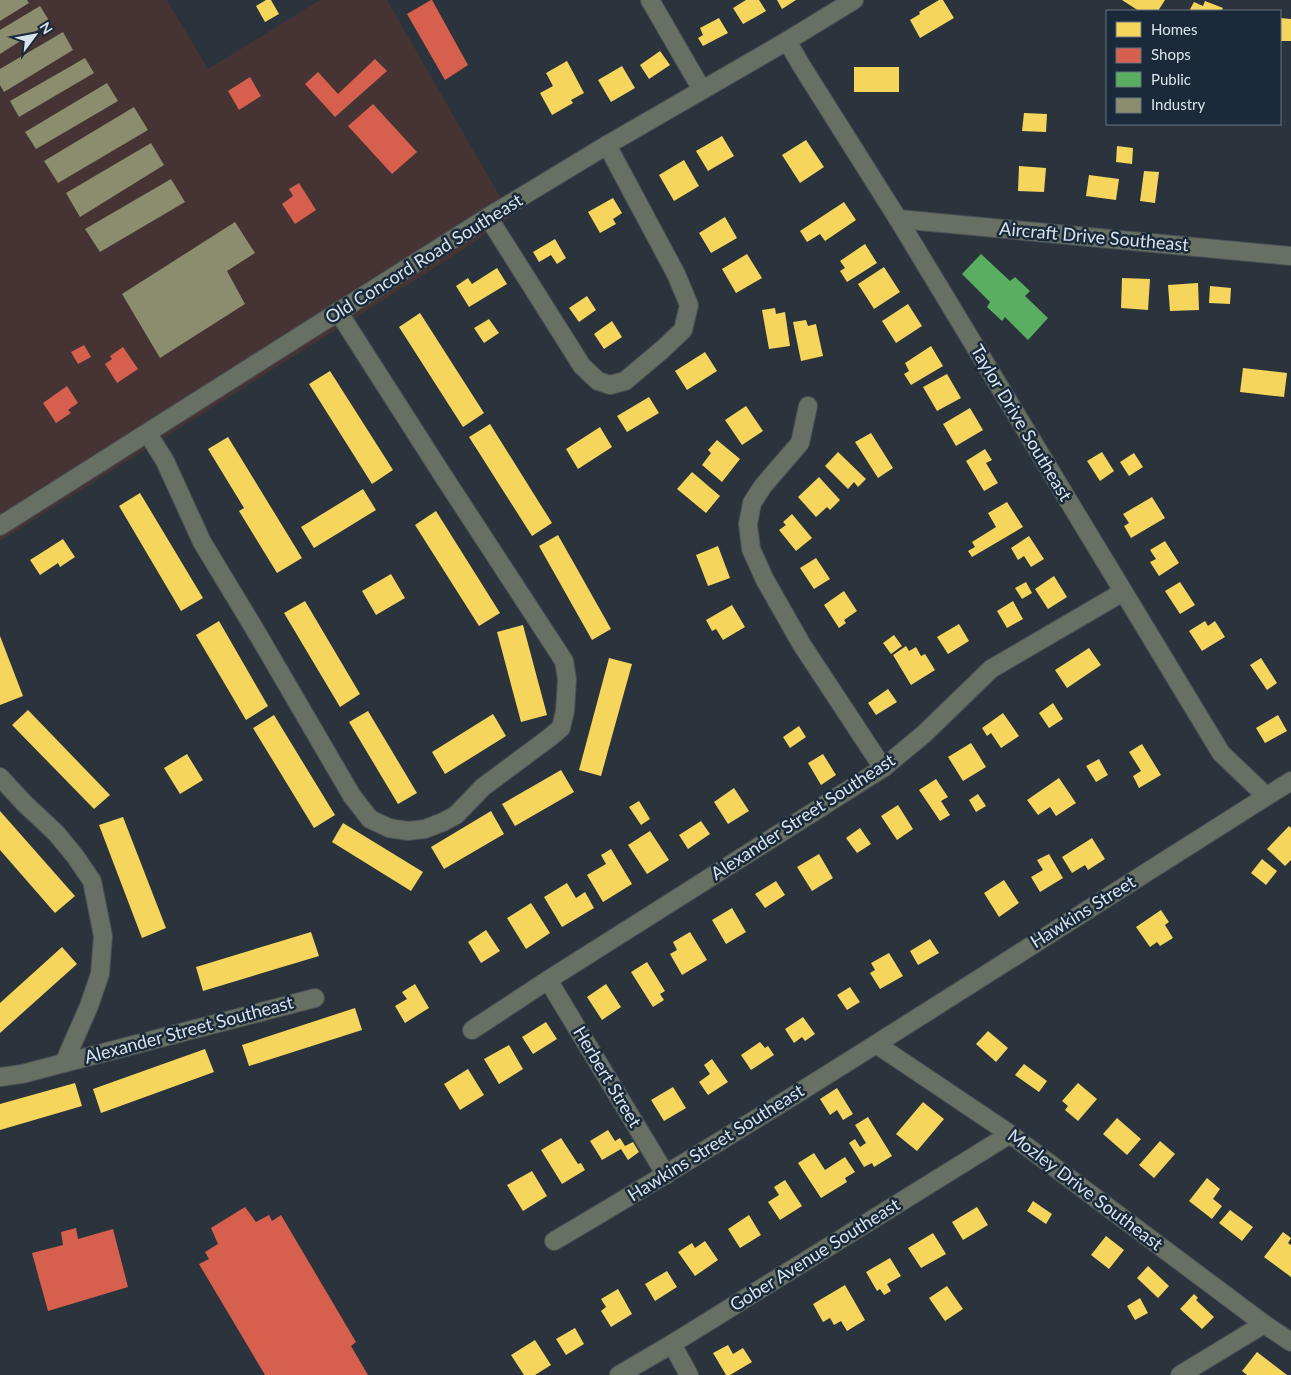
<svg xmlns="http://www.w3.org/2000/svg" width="1291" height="1375" viewBox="0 0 1291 1375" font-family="Lato,sans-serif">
<rect width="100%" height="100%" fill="#2b343d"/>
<path fill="#453433" d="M0 0H167L208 69 320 0H387L511 216 461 251 0 541Z"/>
<g fill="#f6d55c">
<path d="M266 0H271L279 14 265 22 256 6Z"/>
<path d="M746 0H759L766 11 743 24 733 8Z"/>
<path d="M777 0H796L782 9Z"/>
<path d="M939 0H943L954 18 920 38 910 20 920 14 919 12Z"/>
<path d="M1122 0H1165L1158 11H1139Z"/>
<path d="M1205 1 1223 8 1221 11H1189L1194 2 1203 6Z"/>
<path d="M719 18 728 33 703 46 698 38 703 35 700 28Z"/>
<path d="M1280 18 1291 19V41H1280Z"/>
<path d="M660 51 670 65 649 79 640 65Z"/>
<path d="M567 61 584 93 571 100 573 103 552 115 540 93 553 86 546 73Z"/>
<path d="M622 66 635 88 611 102 598 80Z"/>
<rect x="854" y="67" width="45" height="25"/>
<path d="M1024 113 1047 114 1046 132 1022 131Z"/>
<path d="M722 136 734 156 708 171 696 151Z"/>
<path d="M806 140 824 167 800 183 782 155Z"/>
<path d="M1117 146 1133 148 1132 164 1116 162Z"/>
<path d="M684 160 699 186 674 201 659 175Z"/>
<path d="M1019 166 1046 168 1044 192 1018 191Z"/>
<path d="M1144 171 1159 172 1155 203 1140 201Z"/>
<path d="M1089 175 1119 179 1116 200 1086 196Z"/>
<path d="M613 198 622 213 613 219 616 224 600 233 588 212Z"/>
<path d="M844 202 856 220 825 241 820 234 807 242 800 231Z"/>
<path d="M725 217 737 238 711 253 699 233Z"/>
<path d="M555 239 566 258 557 264 551 255 539 262 533 252Z"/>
<path d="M865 244 877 263 847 282 840 271 845 268 840 261Z"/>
<path d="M747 254 762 278 736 293 722 269Z"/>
<path d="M884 267 900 292 874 309 858 284Z"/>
<path d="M497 268 507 284 469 307 456 286 468 278 472 284Z"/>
<path d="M1122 278 1150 279 1148 310 1121 308Z"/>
<path d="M1198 283 1199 310 1170 311 1168 285Z"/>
<path d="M1210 286 1231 288 1230 304 1209 303Z"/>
<path d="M587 296 596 310 579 322 569 308Z"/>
<path d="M908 304 922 326 896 343 882 321Z"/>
<path d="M775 308 776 314 785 312 790 346 769 349 762 310Z"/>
<path d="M420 313 484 413 463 427 399 327Z"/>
<path d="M489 319 499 333 484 343 474 328Z"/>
<path d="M806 320 808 326 816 324 823 356 801 361 793 322Z"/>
<path d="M612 321 622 337 604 349 594 334Z"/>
<path d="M931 346 943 366 911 385 904 374 909 371 905 363Z"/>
<path d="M705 352 717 371 687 390 675 371Z"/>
<path d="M1243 368 1287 373 1284 397 1240 392Z"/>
<path d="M330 371 393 470 372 484 309 384Z"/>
<path d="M947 374 961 398 937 411 923 387Z"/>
<path d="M649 397 659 413 627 432 617 416Z"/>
<path d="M746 406 763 431 742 445 725 420Z"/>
<path d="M970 408 983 430 956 446 943 424Z"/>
<path d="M490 424 552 523 532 536 469 437Z"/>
<path d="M600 427 612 447 578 469 566 449Z"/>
<path d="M871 433 893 468 878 478 855 442Z"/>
<path d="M228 437 302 558 277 573 239 511 244 508 208 449Z"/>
<path d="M717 440 740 459 722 482 702 465 711 453 708 450Z"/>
<path d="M985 449 992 460 986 463 998 483 984 491 966 461Z"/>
<path d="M838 452 866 479 858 487 854 482 848 489 825 466Z"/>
<path d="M1102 452 1114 471 1100 481 1087 461Z"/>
<path d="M1134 453 1143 467 1129 476 1120 462Z"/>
<path d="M692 472 720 496 706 513 677 489Z"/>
<path d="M819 477 840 500 830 510 827 507 816 517 798 497Z"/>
<path d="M363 489 376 510 314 548 301 527Z"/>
<path d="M140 493 203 598 181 611 119 506Z"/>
<path d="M1152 497 1165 518 1131 538 1124 526 1129 523 1123 514Z"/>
<path d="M1007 502 1023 527 972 557 968 551 975 547 972 542 996 527 988 513Z"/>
<path d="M436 511 500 613 479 626 415 525Z"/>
<path d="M792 514 812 538 796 551 779 530 786 525 783 522Z"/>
<path d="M558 535 611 629 592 640 539 546Z"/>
<path d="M1029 536 1044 559 1031 567 1024 556 1018 560 1011 548Z"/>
<path d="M63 539 75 557 60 567 58 563 40 575 30 560Z"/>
<path d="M1165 541 1179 563 1159 576 1150 562 1156 559 1150 550Z"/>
<path d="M718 546 730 578 708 586 696 555Z"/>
<path d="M816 558 830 579 814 589 800 568Z"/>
<path d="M391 574 405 598 376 615 362 591Z"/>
<path d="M1054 576 1067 597 1048 609 1035 589Z"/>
<path d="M1026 582 1032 593 1022 599 1015 588Z"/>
<path d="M1180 582 1195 605 1180 614 1165 591Z"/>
<path d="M844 591 857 611 844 620 846 623 839 628 824 605Z"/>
<path d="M305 601 360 694 340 707 284 613Z"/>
<path d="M1013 601 1023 619 1007 628 997 611Z"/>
<path d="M732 605 745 627 723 640 716 629 712 631 706 620Z"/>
<path d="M219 621 268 706 246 720 196 635Z"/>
<path d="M1205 621 1208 626 1215 621 1225 637 1202 651 1189 631Z"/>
<path d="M959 624 969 641 948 654 937 637Z"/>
<path d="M523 625 547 715 521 722 497 632Z"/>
<path d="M894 635 902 646 891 654 883 643Z"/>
<path d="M0 636 23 696 0 705Z"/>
<path d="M906 646 909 651 916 647 921 656 925 654 935 670 911 685 893 655Z"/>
<path d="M1089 648 1101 665 1067 688 1055 670Z"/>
<path d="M609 658 632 664 601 776 579 770Z"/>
<path d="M1261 658 1277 683 1267 690 1250 665Z"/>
<path d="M888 689 897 702 876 715 868 703Z"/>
<path d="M1053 703 1063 719 1049 728 1039 713Z"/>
<path d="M28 710 110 795 94 809 12 725Z"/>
<path d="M368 711 417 793 398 804 349 722Z"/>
<path d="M1003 713 1019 736 1001 748 991 733 987 736 982 728Z"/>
<path d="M493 714 506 736 445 774 432 752Z"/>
<path d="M274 715 335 815 314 828 253 728Z"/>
<path d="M1278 715 1287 731 1265 743 1256 728Z"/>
<path d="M799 726 806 737 790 748 783 737Z"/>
<path d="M971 743 986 767 963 781 948 757Z"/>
<path d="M1142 744 1161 775 1139 788 1133 776 1141 771 1129 752Z"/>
<path d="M187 754 203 780 180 794 164 768Z"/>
<path d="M823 754 836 775 821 785 808 763Z"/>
<path d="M1099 759 1108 775 1096 782 1086 766Z"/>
<path d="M561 770 574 792 515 826 502 804Z"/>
<path d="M1059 778 1076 803 1056 816 1050 807 1038 815 1027 800Z"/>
<path d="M936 779 948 797 941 801 950 815 940 821 919 790Z"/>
<path d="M734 788 749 811 728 824 714 802Z"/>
<path d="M978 794 986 806 976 812 969 800Z"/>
<path d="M639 801 650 819 641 825 629 807Z"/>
<path d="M898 805 913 829 897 840 881 816Z"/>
<path d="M0 811 75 896 55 913 0 850Z"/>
<path d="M491 811 504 834 444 869 431 847Z"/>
<path d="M123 817 166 928 142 938 99 825Z"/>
<path d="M701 821 710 834 688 849 679 835Z"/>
<path d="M343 823 423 872 411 891 332 842Z"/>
<path d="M1289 826 1291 828V860L1285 866 1267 849Z"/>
<path d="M860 828 871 844 857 853 846 838Z"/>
<path d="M650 831 669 860 647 874 628 845Z"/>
<path d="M1092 838 1105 859 1088 870 1085 865 1072 873 1062 857Z"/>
<path d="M611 849 632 884 603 902 587 875 606 864 601 855Z"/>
<path d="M819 854 833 878 812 891 797 867Z"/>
<path d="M1049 854 1063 878 1040 892 1031 877 1043 870 1037 860Z"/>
<path d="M1262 859 1277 871 1266 885 1251 873Z"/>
<path d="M1004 880 1019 903 999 917 984 893Z"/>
<path d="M776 881 785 895 765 908 755 894Z"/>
<path d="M567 883 576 898 585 892 594 908 562 927 544 897Z"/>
<path d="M531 903 550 933 526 949 507 918Z"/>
<path d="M732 908 746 932 726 944 712 920Z"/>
<path d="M1161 910 1169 922 1165 925 1173 938 1160 946 1157 942 1150 947 1136 927Z"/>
<path d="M486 930 500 951 481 963 468 942Z"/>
<path d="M311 932 319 956 203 991 196 967Z"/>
<path d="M690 932 707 960 682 975 670 954 677 950 673 942Z"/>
<path d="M930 939 939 953 918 965 910 951Z"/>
<path d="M62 947 77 964 0 1033V1003Z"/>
<path d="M889 953 903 976 880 989 870 973 875 970 871 963Z"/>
<path d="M647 962 665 991 660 994 664 1000 653 1007 631 972Z"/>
<path d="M415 984 429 1008 405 1023 395 1006 407 999 402 992Z"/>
<path d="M606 984 621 1007 602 1020 587 997Z"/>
<path d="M850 987 860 1002 847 1010 837 995Z"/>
<path d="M355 1008 362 1030 249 1066 242 1045Z"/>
<path d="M803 1017 815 1034 805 1041 802 1037 794 1043 785 1029Z"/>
<path d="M546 1022 557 1039 533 1054 522 1037Z"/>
<path d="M988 1031 1008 1048 996 1062 976 1044Z"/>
<path d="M760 1042 765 1048 768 1046 774 1055 751 1070 741 1055Z"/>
<path d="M509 1045 523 1069 499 1084 484 1059Z"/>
<path d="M205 1049 214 1072 101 1113 93 1089Z"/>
<path d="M712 1059 728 1082 708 1095 699 1082 710 1074 704 1065Z"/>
<path d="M1024 1064 1047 1081 1039 1092 1015 1075Z"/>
<path d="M468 1069 484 1095 460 1110 444 1084Z"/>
<path d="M75 1083 82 1106 0 1130V1104Z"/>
<path d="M1078 1083 1097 1099 1078 1121 1065 1110 1068 1106 1062 1101Z"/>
<path d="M673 1087 686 1108 664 1121 651 1100Z"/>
<path d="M837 1088 853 1114 843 1120 837 1110 830 1115 820 1099Z"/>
<path d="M923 1102 944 1119 917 1151 896 1134Z"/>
<path d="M868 1117 892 1156 874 1167 872 1163 864 1167 849 1143 855 1139 860 1147 866 1143 855 1125Z"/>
<path d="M1117 1118 1141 1139 1127 1155 1103 1134Z"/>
<path d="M608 1130 615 1141 620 1138 625 1146 633 1142 639 1152 628 1160 621 1149 602 1160 590 1141Z"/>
<path d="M561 1138 578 1164 581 1163 585 1170 562 1184 541 1150Z"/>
<path d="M1160 1141 1175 1154 1154 1178 1139 1165Z"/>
<path d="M814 1153 825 1170 845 1157 855 1172 845 1178 847 1182 821 1198 798 1163Z"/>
<path d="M532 1171 547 1196 523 1211 507 1185Z"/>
<path d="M1207 1178 1220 1189 1213 1199 1222 1206 1212 1219 1189 1201Z"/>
<path d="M785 1180 802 1206 780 1220 768 1202 779 1195 774 1187Z"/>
<path d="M1033 1201 1052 1214 1046 1224 1027 1211Z"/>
<path d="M977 1207 988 1225 963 1240 952 1222Z"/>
<path d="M1230 1210 1253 1227 1242 1241 1219 1223Z"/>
<path d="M749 1215 761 1235 740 1248 728 1229Z"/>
<path d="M1283 1232 1291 1238 1288 1243 1291 1245V1277L1264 1257Z"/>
<path d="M933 1233 946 1254 921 1268 908 1248Z"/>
<path d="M1106 1236 1124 1250 1109 1269 1091 1255Z"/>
<path d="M705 1241 718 1260 695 1276 678 1252 692 1243 695 1248Z"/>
<path d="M890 1258 901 1276 887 1284 891 1291 884 1295 880 1289 877 1291 866 1272Z"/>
<path d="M1148 1266 1169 1286 1158 1298 1137 1278Z"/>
<path d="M667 1271 677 1287 655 1301 645 1284Z"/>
<path d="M845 1285 865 1320 847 1331 841 1321 834 1325 830 1318 823 1322 813 1304Z"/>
<path d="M947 1286 963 1309 945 1321 929 1298Z"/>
<path d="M618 1289 632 1314 611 1327 601 1311 606 1307 601 1299Z"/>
<path d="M1194 1294 1198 1298 1196 1300 1214 1317 1202 1329 1180 1309Z"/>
<path d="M1140 1298 1148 1313 1135 1320 1127 1306Z"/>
<path d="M575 1328 584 1344 566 1355 556 1339Z"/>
<path d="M535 1340 551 1365 535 1375H524L511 1355Z"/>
<path d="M728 1345 733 1354 743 1348 752 1362 730 1375H726L713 1353Z"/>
<path d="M1257 1352 1287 1375H1247L1242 1371Z"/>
</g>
<g fill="#d6604d">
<path d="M431 0H432L468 65 445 80 407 14Z"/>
<path d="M375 59 387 71 335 117 305 84 318 72 338 94Z"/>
<path d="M250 77 261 96 239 110 228 91Z"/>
<path d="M373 104 417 152 392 174 348 126Z"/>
<path d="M299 183 316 210 295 224 282 204 293 196 289 189Z"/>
<path d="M84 345 91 357 78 364 71 352Z"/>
<path d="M123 347 138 369 117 383 105 364 112 359 110 356Z"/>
<path d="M67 386 78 403 68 410 71 413 56 423 43 403Z"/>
<path d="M245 1207 256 1222 269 1215 272 1221 281 1215 356 1342 351 1346 368 1375H265L199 1264 209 1259 205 1252 218 1244 211 1228Z"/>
<path d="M76 1228 78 1239 113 1229 128 1287 48 1311 32 1253 63 1245 61 1232Z"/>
</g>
<path fill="#5aae61" d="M981 254 1010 281 1015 277 1030 291 1025 296 1048 318 1028 340 1005 317 1002 321 987 307 990 302 962 274Z"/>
<g fill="#8c8c6e">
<path d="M0 0H27L29 3 0 21Z"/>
<path d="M40 6 50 22 0 54V30Z"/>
<path d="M63 32 73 50 4 92 0 85V69Z"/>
<path d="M85 58 94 73 19 117 10 101Z"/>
<path d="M107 83 118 101 36 149 25 132Z"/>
<path d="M134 107 148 130 58 183 44 161Z"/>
<path d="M151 143 164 165 80 217 66 193Z"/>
<path d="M171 179 185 202 100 252 85 229Z"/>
<path d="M235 222 255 253 227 271 245 304 160 358 122 294Z"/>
</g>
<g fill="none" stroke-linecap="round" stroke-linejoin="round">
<defs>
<g id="minor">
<path d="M650 0 702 90"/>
<path d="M787 41 801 65 898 219 1221 753 1266 796"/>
<path d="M488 217 582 366 598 381 610 385 625 381 663 349 683 330 689 305 676 274 607 145"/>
<path d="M898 219 1291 256"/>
<path d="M808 406 800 443 763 486 752 503 748 524 751 549 765 580 802 645 883 768"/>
<path d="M148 434 165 461 202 542 254 628 352 796 370 819 389 828 408 831 425 829 443 822 456 815 483 787 549 738 561 728 565 711 567 679 564 661 442 474 339 313"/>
<path d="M0 526 488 217 607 145 787 41 854 0"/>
<path d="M0 777 24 803 56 833 75 856 92 881 103 936 100 974 89 1006 64 1063 22 1074 0 1077"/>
<path d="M548 980 666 1175"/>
<path d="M472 1030 548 980 883 768 924 734 991 669 1123 592"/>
<path d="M876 1044 1010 1134 1264 1324 1291 1342"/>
<path d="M64 1063 315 998"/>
<path d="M554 1241C804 1094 1046 935 1291 781"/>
<path d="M672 1344 689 1375"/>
<path d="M619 1375 672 1344 1010 1134"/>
<path d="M1180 1375 1264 1324"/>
</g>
</defs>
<use href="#minor" stroke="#485057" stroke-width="20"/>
<use href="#minor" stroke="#686f63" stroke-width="18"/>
</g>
<g text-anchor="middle" stroke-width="5" stroke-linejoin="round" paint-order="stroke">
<g font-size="18" fill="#d8e3ed" stroke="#1a2a3a">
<text transform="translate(1094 237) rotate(5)" y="6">Aircraft Drive Southeast</text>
<text transform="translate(424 259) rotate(-32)" y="6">Old Concord Road Southeast</text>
<text transform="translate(1021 423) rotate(59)" y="6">Taylor Drive Southeast</text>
<text transform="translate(803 817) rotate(-33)" y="6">Alexander Street Southeast</text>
<text transform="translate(1083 912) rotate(-32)" y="6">Hawkins Street</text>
<text transform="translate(189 1030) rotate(-15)" y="6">Alexander Street Southeast</text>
<text transform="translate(607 1077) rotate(59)" y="6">Herbert Street</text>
<text transform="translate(716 1143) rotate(-32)" y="6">Hawkins Street Southeast</text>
<text transform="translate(1085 1190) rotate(37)" y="6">Mozley Drive Southeast</text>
<text transform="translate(815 1255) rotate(-32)" y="6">Gober Avenue Southeast</text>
</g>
</g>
<rect x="1106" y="10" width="175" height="115" fill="#1a2a3a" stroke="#667482"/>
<rect x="1116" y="22" width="25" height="15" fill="#f6d55c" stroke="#667482"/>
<text x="1151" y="35" font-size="15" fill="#d8e3ed">Homes</text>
<rect x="1116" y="48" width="25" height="15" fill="#d6604d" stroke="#667482"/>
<text x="1151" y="60" font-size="15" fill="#d8e3ed">Shops</text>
<rect x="1116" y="72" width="25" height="15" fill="#5aae61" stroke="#667482"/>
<text x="1151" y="85" font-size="15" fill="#d8e3ed">Public</text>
<rect x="1116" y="98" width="25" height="15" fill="#8c8c6e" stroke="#667482"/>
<text x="1151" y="110" font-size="15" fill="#d8e3ed">Industry</text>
<g transform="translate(35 35) rotate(58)" stroke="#1a2a3a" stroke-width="4" paint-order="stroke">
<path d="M0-4L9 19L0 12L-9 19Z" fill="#d8e3ed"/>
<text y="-8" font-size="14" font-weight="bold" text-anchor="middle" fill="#d8e3ed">N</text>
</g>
</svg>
